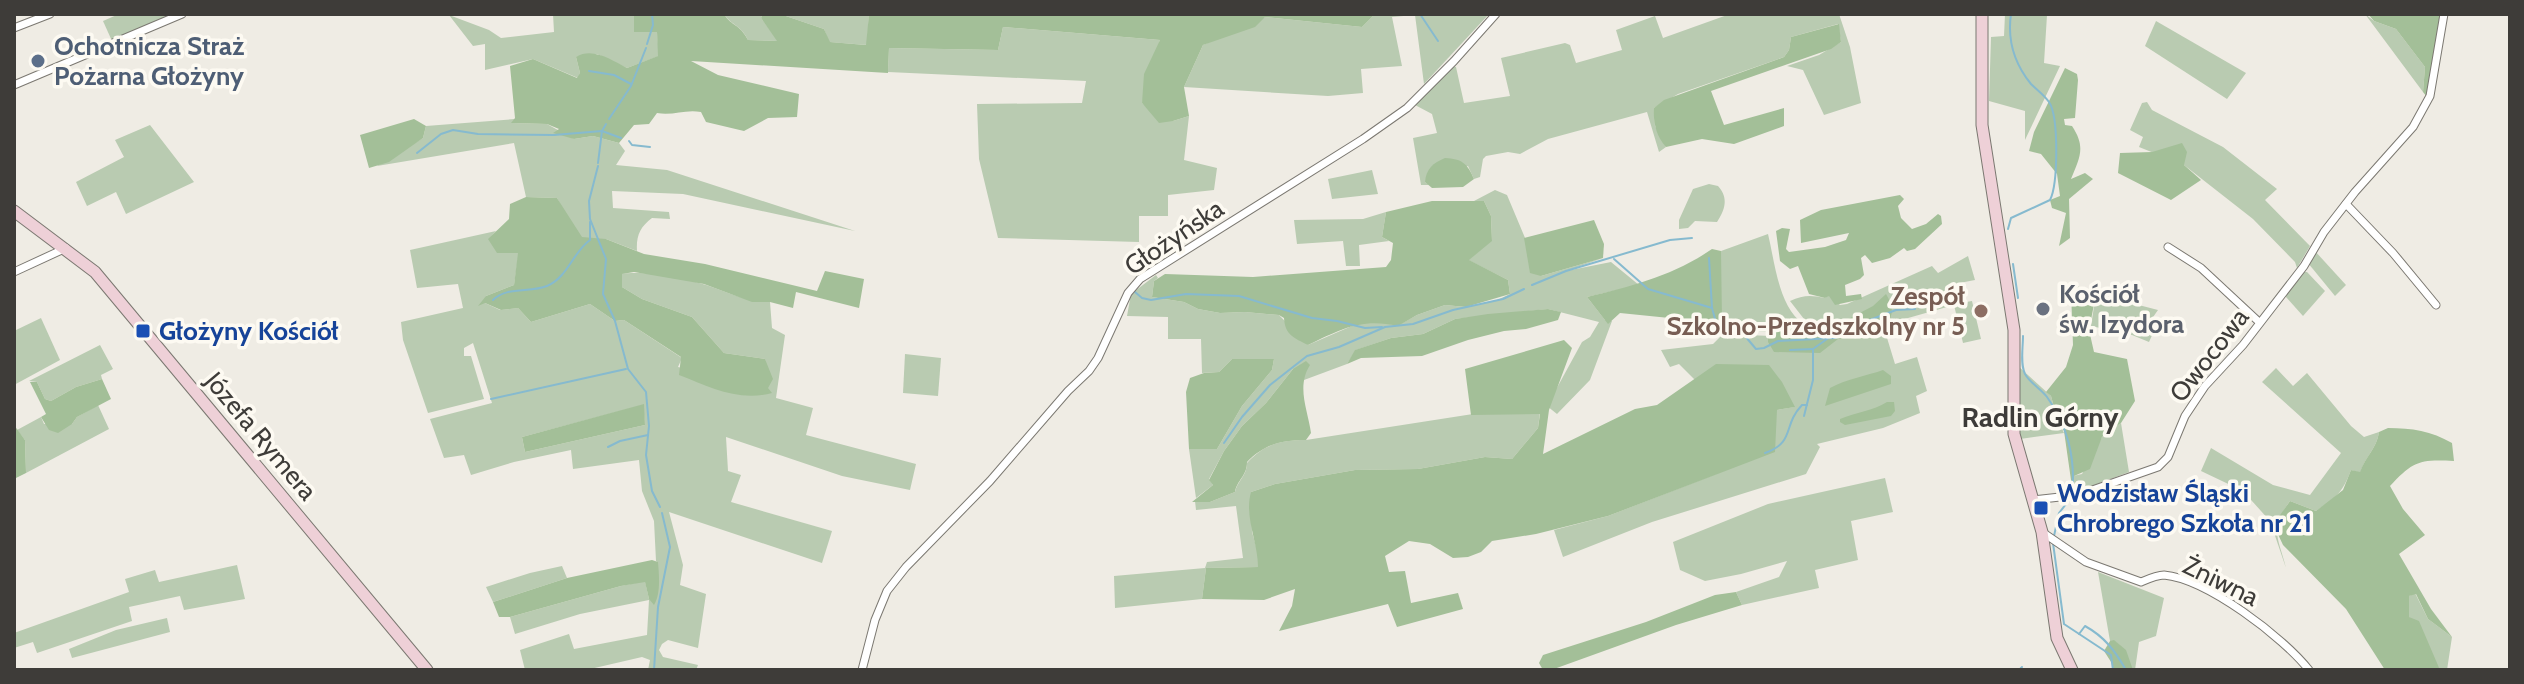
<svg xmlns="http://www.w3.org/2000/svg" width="2524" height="684" viewBox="0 0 2524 684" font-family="Cabin,sans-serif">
<rect width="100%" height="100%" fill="#efece4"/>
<g fill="#b9cbb1" fill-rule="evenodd">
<path d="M119 14H175L112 41 103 21Z"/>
<path d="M553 14H634V32H657L659 56 627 68 597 54 576 57 580 73 578 78 533 59 485 70V44L473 46 449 15 489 30 501 38 554 32Z"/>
<path d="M724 14H763L761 18 778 41 748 40C740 24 732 26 724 14Z"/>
<path d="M780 14H869L867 45 829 42 824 29Z"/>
<path d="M1375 14H1489L1424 84 1415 15 1392 17 1402 66 1361 69 1363 93 1328 96 1184 87 1203 45 1265 17 1362 27Z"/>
<path d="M1730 14H1839L1850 47 1861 103 1824 115 1803 70 1787 66 1819 55 1841 42 1838 24 1791 37 1789 50 1784 57 1678 94 1654 108 1655 126 1666 147 1659 152 1647 112 1548 139 1520 154 1508 152 1486 156 1483 159 1480 177 1474 179 1468 166 1425 182 1429 185H1421L1413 138 1437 133 1432 114 1415 105 1453 66 1456 67 1464 103 1510 96 1501 58 1565 43 1570 45 1576 63 1622 50 1616 30 1655 16 1663 38Z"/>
<path d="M2005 14H2050L2047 15 2044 63 2060 66 2025 140V111L1989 101 1991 37 2004 36Z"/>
<path d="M2365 14 2374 21 2396 29 2425 67 2423 92Z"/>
<path d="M2156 21 2246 73 2227 99 2145 46Z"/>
<path d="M1003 27 1160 40 1142 103 1152 112 1173 121 1189 116 1184 160 1217 168 1214 190 1168 195V216H1139V242L998 238 979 159 977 104 1082 103 1086 81 888 72 889 48 998 50Z"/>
<path d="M2147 102 2152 110 2223 147 2277 189 2265 200 2310 246 2297 268 2295 262 2253 219 2184 165 2139 147 2143 137 2130 130 2142 103Z"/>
<path d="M515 119 512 123 547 124 574 139 593 136 619 143 625 151 616 165 667 170 855 231 683 194 612 191 613 208 669 212 670 219 652 218C640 227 636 236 637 251L606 239 597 274 557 198 526 197 514 143 377 166 423 138 426 126Z"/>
<path d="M150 125 194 182 126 214 116 192 87 206 76 182 124 157 115 140Z"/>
<path d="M1372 170 1378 194 1332 199 1328 179Z"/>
<path d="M1709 184 1718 186C1729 198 1725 210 1717 222L1695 221 1688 228 1679 229V220L1693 189Z"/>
<path d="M1495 190 1507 195 1541 276 1603 258 1566 271 1611 262 1639 285 1587 297 1605 320 1612 321 1590 380 1557 414 1547 406 1582 342 1590 337 1599 322 1548 309 1455 319 1423 334 1391 338 1356 350 1347 364 1304 380V374L1293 369 1266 403 1242 426 1224 451 1209 479 1213 485 1196 498 1189 449H1217L1242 406 1272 370 1274 359H1232L1219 372 1202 373 1201 339H1168V317L1127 316 1131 294 1156 275 1158 278 1154 281 1152 297 1184 302 1198 309 1220 313 1245 312 1279 315 1308 345 1361 322 1376 321 1399 325 1417 315 1445 305 1466 307 1495 301 1510 294 1508 280 1468 260 1492 240 1491 216 1484 201H1474Z"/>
<path d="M1386 212 1382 237 1389 241 1359 245 1360 266H1346L1343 241 1297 244 1294 220 1363 219Z"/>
<path d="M496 231 489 239 519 252 514 285 486 296 485 303 500 310 518 308 531 322 590 304 615 321 624 320 682 358 678 367 768 388 765 359 724 353 692 317 642 299 622 287 621 274C643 270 687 278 709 286 730 293 747 302 770 302L772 328 785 335 776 398 813 408 806 435 916 464 910 490 842 476 726 437 728 471 741 475 731 502 832 531 822 563 669 512 683 565 680 585 706 594 698 648 668 640 662 644 659 650 663 657 698 665 696 670H648L650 660 642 657 586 670H525L520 650 569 634 574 649 647 635 649 600 580 614 515 634 510 617 621 586 645 581 649 599 658 586V563L656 561 654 521 642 491 639 460 573 469 571 450 514 462 471 475 464 455 444 458 430 419 492 403 473 343 464 348V356H471L484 399 428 413 403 340 401 322 463 308 458 284 417 288 410 250ZM643 405 645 425 525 452 522 437Z"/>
<path d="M1768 234C1775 263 1779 309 1804 324V319L1790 301C1803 295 1811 295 1825 298L1829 295 1840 305 1847 304 1932 266 1938 273 1968 256 1975 280 1949 285 1954 304 1972 301 1981 339 1963 343 1954 305 1901 320 1884 328 1895 364 1917 357 1927 391 1916 396 1920 413 1883 428 1817 444 1820 447 1806 474 1652 522 1563 557 1554 530 1608 516 1716 474 1777 410 1794 407 1695 380 1679 364 1670 367 1661 350 1713 344 1723 334 1771 336 1806 332 1805 326 1769 332 1724 330 1721 322V251Z"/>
<path d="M2314 250 2346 285 2335 296 2308 263Z"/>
<path d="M2301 272H2307L2325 291 2303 316 2285 296Z"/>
<path d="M2096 294 2158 310 2146 327 2153 333 2149 342 2132 335 2091 326Z"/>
<path d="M41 318 60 360 14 385V331Z"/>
<path d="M100 345 113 369 101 375 102 379 76 387 51 401 45 399 37 382 29 381Z"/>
<path d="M905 354 941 358 938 396 903 393Z"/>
<path d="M2018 366 2051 396 2057 418 2064 433 2020 439 2015 416Z"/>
<path d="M2276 368 2293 386 2307 373 2351 426 2364 437 2379 432C2377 448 2365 457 2360 473L2351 470C2343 492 2336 498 2316 511L2290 501C2269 530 2278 536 2286 568L2270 521 2243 491 2201 471 2211 448 2273 485 2310 495 2341 453 2262 382Z"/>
<path d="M98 405 109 429 26 473 25 440 17 430 41 417 44 424H72L77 417Z"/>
<path d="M1540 412 1538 428 1512 459 1485 457 1418 469 1355 470 1275 484 1251 492 1252 532 1258 553V567L1206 568 1202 599 1115 608 1114 576 1205 568 1207 562 1243 558 1236 506 1196 510 1195 501 1210 502 1235 492C1237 481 1247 476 1247 463 1264 444 1281 440 1306 440L1473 414Z"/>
<path d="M2121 423 2129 472 2076 492 2073 476 2082 474 2102 437Z"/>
<path d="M1885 478 1893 512 1851 521 1858 560 1815 570 1819 588 1742 605 1736 592 1779 577 1787 561 1741 574 1705 581 1680 570 1673 542 1768 504Z"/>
<path d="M237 565 245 599 184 610 180 596 129 607 132 621 37 653 33 642 14 648V633L129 592 125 579 155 570 159 582Z"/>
<path d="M562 566 567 578 493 602 486 587 530 573Z"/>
<path d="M2098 572 2164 598 2156 636 2139 642 2135 670C2125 664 2128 650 2114 641H2110Z"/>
<path d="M2415 593 2428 619 2452 637 2447 670H2440L2409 617V596Z"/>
<path d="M167 618 170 632 72 658 69 649 116 630Z"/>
</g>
<g fill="#a3bf98">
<path d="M634 14H724C732 27 739 23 748 40L777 41 761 18 763 14H780L824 29 830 42 866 45 869 14H1375L1362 27 1265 17 1255 27 1203 45 1184 87 1189 116 1173 121 1159 123 1142 103 1144 74 1160 40 1003 27 998 50 889 48 888 73 691 61 718 75 799 94 797 117 768 118 744 131 706 122 701 112C685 109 673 116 657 113L649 124 634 125 619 143 593 136 574 139 553 133 559 129 547 124 511 123 515 118 510 66 533 59 577 78 580 73 576 57C593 47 611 60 627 68L658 56 657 32H634Z"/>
<path d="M2368 14H2442L2427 97 2423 92 2425 67 2396 29 2374 21Z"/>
<path d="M1839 24 1841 42 1831 49 1711 91 1724 125 1784 108V126L1734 144 1702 139 1666 147C1656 136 1653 122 1654 108L1664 100 1784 57 1789 50 1791 37Z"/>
<path d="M2065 68 2077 74 2078 80 2075 118 2064 119 2065 125 2072 126C2086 147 2080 157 2071 179L2085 173 2093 179 2069 199 2070 238 2059 246 2066 213 2052 208 2050 200 2060 196 2057 174 2041 154 2029 151 2034 132Z"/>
<path d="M414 119 426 126 423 138 389 162 369 168 360 135Z"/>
<path d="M2182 143 2187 152 2184 165 2201 180 2171 200 2118 173 2120 153 2152 152Z"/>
<path d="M1445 158C1462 159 1467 163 1474 179L1463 187 1432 188 1425 182C1426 169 1433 163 1445 158Z"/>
<path d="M1900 195 1904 199 1898 206 1901 218 1912 229 1926 224 1938 214 1941 216 1942 224 1915 249 1907 251 1904 248 1890 258 1872 263 1865 255 1861 258 1864 275 1860 279 1845 285 1846 296 1861 294 1862 299 1835 305 1829 296 1825 298 1809 294 1798 266 1790 269 1780 261 1776 231 1782 228 1790 229 1786 249 1789 252 1825 247 1846 240 1849 233 1801 243 1800 220 1821 210Z"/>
<path d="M526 197 557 198 582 237 606 239 644 254 705 264 817 291 825 271 864 279 859 308 796 292 793 308 770 302H752L704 284 634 272 622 274V287L642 299 692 317 724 353 765 359 773 379 768 388 772 393C738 402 710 387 679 375L681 357 624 320 615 321 590 304 531 322 518 308 501 310 485 303 478 306 486 296 514 285 518 253H497L488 239 509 219 510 204Z"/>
<path d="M1432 201H1484L1491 216 1492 241 1469 260 1508 280 1510 294 1466 307 1445 305 1417 315 1398 326C1361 318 1342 329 1308 345 1294 338 1285 335 1284 318L1279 315 1245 312 1220 313 1198 309 1184 302 1152 297 1154 281 1165 274 1253 277 1386 267 1391 260 1393 243 1382 237 1386 212Z"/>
<path d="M1594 220 1604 244 1603 258 1541 276 1530 273 1524 238Z"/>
<path d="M1712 249 1721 251 1722 320 1709 322 1620 313 1608 324 1587 297C1632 286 1673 276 1712 249Z"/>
<path d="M2077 286 2096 294 2089 330 2094 352 2127 359 2135 401 2121 423 2102 437 2090 469 2074 476 2073 494 2064 431 2057 418 2051 396 2046 392 2066 367 2073 345 2071 291Z"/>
<path d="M1886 294C1894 307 1894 316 1884 328L1876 324 1851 328 1845 337 1838 339 1820 353 1774 352 1768 342V335L1775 326 1785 322 1815 330 1835 326 1873 306Z"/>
<path d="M1548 309 1561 312 1558 320 1526 329 1504 331 1468 340 1422 356 1361 358 1347 364 1355 350 1391 338 1423 334 1455 319 1488 314Z"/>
<path d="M1564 340 1572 348 1549 410 1543 454 1635 409 1657 405 1716 364 1769 365 1782 382 1795 407 1777 410 1775 452 1608 516 1536 534 1492 541 1481 552 1468 557 1453 558 1430 544 1409 541 1385 556 1389 572 1405 571 1411 603 1458 593 1463 609 1397 627 1388 604 1279 631 1292 606 1295 589 1264 600 1202 599 1206 568 1258 567C1258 542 1244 517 1251 492L1275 484 1355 470 1418 469 1485 457 1512 459 1538 428 1540 414 1471 415 1465 369Z"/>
<path d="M1232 359H1274L1272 370 1242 406 1217 449H1189L1186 392 1190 378 1204 373 1219 372Z"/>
<path d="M1306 361 1310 365C1296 387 1308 410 1311 433L1306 440C1282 440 1264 444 1247 462 1247 476 1237 480 1235 492L1210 502H1192L1213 485 1209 480 1224 451 1242 426 1266 403 1293 369Z"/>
<path d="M1883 370 1891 376V384L1825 406 1830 388C1846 379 1866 376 1883 370Z"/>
<path d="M102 379 111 399 77 417 72 424 58 433 49 430 41 417 46 414 30 382H37L45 399 51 401 76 387Z"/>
<path d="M1887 402H1894L1895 411 1891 416 1845 425 1840 422V419C1856 412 1873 411 1887 402Z"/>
<path d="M644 404 645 425 525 452 522 437Z"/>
<path d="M14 425 25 440 26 473 14 479Z"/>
<path d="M2388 428C2412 428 2431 431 2452 443L2454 461C2420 459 2413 461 2390 486L2403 509 2425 535 2399 554 2431 609 2452 637 2428 619 2416 594 2409 596V617L2419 621 2440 670H2385L2346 609 2283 545 2276 530 2278 518 2290 501 2316 511 2343 490 2351 470 2360 472C2365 457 2377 448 2379 432Z"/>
<path d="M652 560 658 562C659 575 661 594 654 605L649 599 645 582 621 586 510 617H499L493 602 567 578Z"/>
<path d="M1736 592 1742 605 1676 625 1554 669 1543 670 1539 663 1543 655 1646 622 1715 595Z"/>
<path d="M2114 640 2126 650 2133 670H2112L2113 665 2104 651 2110 641Z"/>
</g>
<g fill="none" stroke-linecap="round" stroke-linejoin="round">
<g stroke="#86bacf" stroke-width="2">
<path d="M1420 14 1438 41"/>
<path d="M647 44 653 25 652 14"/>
<path d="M589 71 614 75 631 84"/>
<path d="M609 119 631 86 646 48"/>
<path d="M629 141 632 145 650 147"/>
<path d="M417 153 441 134 453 130 478 134 554 135 602 131 621 138"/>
<path d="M598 163 602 131 606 124"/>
<path d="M598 166 589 201 590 219 606 259 603 294 615 321 628 369 646 392 649 426 646 455 652 491 660 507"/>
<path d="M2008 229 2011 218 2050 200C2058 184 2059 117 2049 102 2044 95 2037 90 2031 84 2014 63 2007 41 2011 14"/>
<path d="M1709 258 1712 308"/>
<path d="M1614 259 1648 289 1712 308 1717 326"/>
<path d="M2013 264 2018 298"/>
<path d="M1532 285 1566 271 1670 240 1692 238"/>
<path d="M1135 292 1142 298 1151 300 1186 294 1239 296 1312 318 1337 321 1365 328 1382 327"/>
<path d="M493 300C507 286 530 293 547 286 568 277 573 252 590 240V222"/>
<path d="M1719 333 1745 336 1756 349 1764 348 1778 341 1835 338 1867 321 1896 310 1915 309"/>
<path d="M2023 336C2023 348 2020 364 2025 374 2030 383 2041 389 2047 397 2067 424 2076 459 2072 493"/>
<path d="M1790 350 1813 349"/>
<path d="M491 399 626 369"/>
<path d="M1804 416 1813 380V349L1827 339"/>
<path d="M1224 443 1242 417 1270 385 1307 356 1339 347 1385 327 1413 324 1453 310 1503 299 1524 289"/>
<path d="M608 447 620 441 648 435"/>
<path d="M1765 453C1796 442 1782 426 1802 405H1807"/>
<path d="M2054 536 2059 513 2070 499"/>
<path d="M2053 543 2064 624 2111 655 2113 670"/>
<path d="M2079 634 2085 626C2105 637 2115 651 2126 670"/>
<path d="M654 670 658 607 670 547 662 513"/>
<path d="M2019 670 2022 667"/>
</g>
<defs>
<g id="street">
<path d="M14 28 50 14"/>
<path d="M14 85 182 14"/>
<path d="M2346 204 2393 253 2436 305"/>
<path d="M2168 247 2201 268 2259 322"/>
<path d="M14 272 66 248"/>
<path d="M2033 500 2078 495 2158 467 2168 457 2185 416 2205 386 2243 345 2304 266 2324 232 2355 192 2413 127 2430 96 2444 14"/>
<path d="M2042 532 2086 562 2141 582C2148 579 2157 575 2164 575 2207 579 2283 637 2309 670"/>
<path d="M862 670 875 620 887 591 906 567 990 481 1068 391 1089 371 1098 358 1128 293 1140 279 1363 139 1407 108 1454 61 1496 14"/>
</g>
<g id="secondary">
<path d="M1982 14V125L2014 330V434L2042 532 2057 638 2072 670"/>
<path d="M14 211 95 272 427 670"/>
</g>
</defs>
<use href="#street" stroke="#7b7871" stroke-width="9"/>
<use href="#secondary" stroke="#7b7871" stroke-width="13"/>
<use href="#street" stroke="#fff" stroke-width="7"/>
<use href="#secondary" stroke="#eed0d7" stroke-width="11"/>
</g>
<circle fill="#5c6f8a" stroke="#fdfaf2" stroke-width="3" cx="38" cy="61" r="8"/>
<circle fill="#6b7280" stroke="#fdfaf2" stroke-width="3" cx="2043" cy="309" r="8"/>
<circle fill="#8d6e63" stroke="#fdfaf2" stroke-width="3" cx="1981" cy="311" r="8"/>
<g fill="#1a4fb4" stroke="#fdfaf2" stroke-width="3">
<rect x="135" y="323" width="16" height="16" rx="4"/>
<rect x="2033" y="500" width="16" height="16" rx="4"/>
</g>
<g text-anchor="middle" stroke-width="7" stroke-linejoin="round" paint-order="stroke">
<g font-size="26" font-weight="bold" fill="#4e5e75" stroke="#fdfaf2" text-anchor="start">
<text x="54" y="55">Ochotnicza Straż<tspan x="54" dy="30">Pożarna Głożyny</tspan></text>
</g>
<g font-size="26" fill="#3e3c39" stroke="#fdfaf2">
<text transform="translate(1174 237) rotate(-34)" y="9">Głożyńska</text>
<text transform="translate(2209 355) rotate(-52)" y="9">Owocowa</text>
<text transform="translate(261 436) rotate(50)" y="9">Józefa Rymera</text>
<text transform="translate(2221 581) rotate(26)" y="9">Żniwna</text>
</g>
<g font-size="26" font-weight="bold" fill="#5b616d" stroke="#fdfaf2" text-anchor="start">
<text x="2059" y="303">Kościół<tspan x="2059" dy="30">św. Izydora</tspan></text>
</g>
<g font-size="26" font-weight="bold" fill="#785e54" stroke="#fdfaf2" text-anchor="end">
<text x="1965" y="305">Zespół<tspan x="1965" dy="30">Szkolno-Przedszkolny nr 5</tspan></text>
</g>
<g font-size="26" font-weight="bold" fill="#164399" stroke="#fdfaf2" text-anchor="start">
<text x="159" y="340">Głożyny Kościół</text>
<text x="2057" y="502">Wodzisław Śląski<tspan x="2057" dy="30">Chrobrego Szkoła nr 21</tspan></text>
</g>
<g font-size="28" font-weight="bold" fill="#3e3c39" stroke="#fdfaf2">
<text x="2040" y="427">Radlin Górny</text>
</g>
</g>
<rect width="2524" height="684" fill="none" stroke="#3e3c39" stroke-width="32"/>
</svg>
